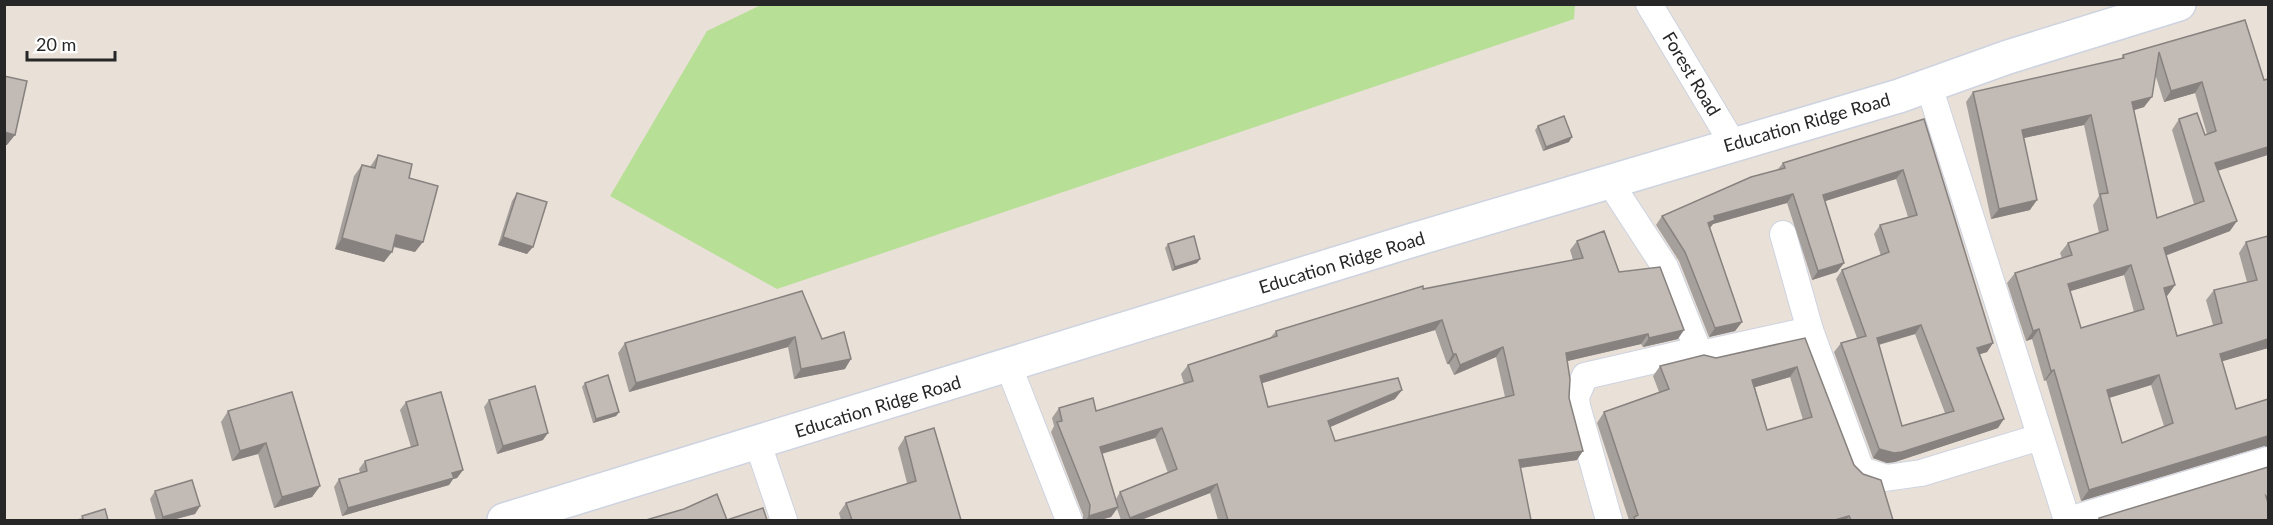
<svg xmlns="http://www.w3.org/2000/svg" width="2273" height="525" viewBox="0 0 2273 525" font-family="Lato,sans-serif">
<rect width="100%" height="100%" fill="#e9e0d8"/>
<path fill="#b7df95" d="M763 4H1575V5L1574 19 777 289 610 196 707 31Z"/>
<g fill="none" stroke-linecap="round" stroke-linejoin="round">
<defs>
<g id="street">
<path d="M1649 4 1733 144"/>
<path d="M1929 86 2067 520"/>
<path d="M1609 181 1665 267 1698 350 1706 353 1810 330 1783 234"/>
<path d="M1810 330 1861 470 1886 478 1921 473 2040 437"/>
<path d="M1009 367 1069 520"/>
<path d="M758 444 784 520"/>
<path d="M1609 520 1577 406 1576 397 1585 376 1698 350"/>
<path d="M2069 520 2268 460"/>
</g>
<path id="secondary" d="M504 520 1413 240 1899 96 2008 57 2179 4"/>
</defs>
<use href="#street" stroke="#ced3e0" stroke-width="28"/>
<use href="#secondary" stroke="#ced3e0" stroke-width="36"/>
<use href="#street" stroke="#fff" stroke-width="26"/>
<use href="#secondary" stroke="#fff" stroke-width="33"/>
</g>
<g fill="#a6a09c" fill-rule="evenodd">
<path d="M2245 20 2218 171 2230 231 2166 255 2175 285 2167 296H2166L2177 336 2213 325 2206 300 2214 290 2247 282 2239 253 2246 242 2268 236V348L2222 361 2236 409 2264 446 2081 501 2046 380 2044 381 2032 339 2026 341 2007 283 2015 273 2062 258 2060 253 2068 243 2099 233 2093 205 2099 196 2084 125 2024 138 2030 210 1991 219 1966 102 1973 92 2121 59 2123 55ZM2155 74 2164 102 2195 93 2207 134 2205 135 2179 119 2172 130 2194 204 2157 218 2134 110 2144 107ZM2124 275 2134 312 2081 328 2070 291ZM2151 385 2164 426 2122 443 2109 398Z"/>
<path d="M1924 119 1993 343 1987 352 1980 354 1998 428 1895 462 1887 463 1873 458 1834 352 1841 343 1857 338 1836 279 1842 270 1881 256 1874 234 1880 225 1908 217 1896 179 1825 201 1844 263 1837 272 1812 280 1787 203 1713 224 1710 228 1742 322 1735 331 1709 337 1679 261 1656 225 1662 216 1778 169 1783 163ZM1915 334 1945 413 1902 426 1879 345Z"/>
<path d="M1538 126 1569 142 1543 151 1535 130Z"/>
<path d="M378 155 409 178 415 252 393 247 384 262 335 249 354 176 362 165 370 167Z"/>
<path d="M517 193 527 254 498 245 512 201Z"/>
<path d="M1577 241 1619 272 1678 339 1643 347 1641 344 1567 361 1569 398 1577 460 1520 468 1531 520H1218L1210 493 1141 520H1121L1117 509 1111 517 1100 520H1083V515L1051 432 1054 426 1052 418 1059 408 1096 411 1184 384 1181 374 1188 365 1270 338 1276 331 1423 289 1573 260 1570 250ZM1435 330 1447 364H1449L1454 375 1496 357 1505 397 1335 441 1330 427 1395 399 1268 407 1261 383ZM1155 438 1168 473 1120 492 1116 499 1102 454Z"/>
<path d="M1168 244 1200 259 1197 263 1172 271 1165 248Z"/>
<path d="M802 291 822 339 845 369 794 379 788 347 629 392 618 353 625 343Z"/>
<path d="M1805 338 1854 465 1893 520H1629L1597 423 1604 412 1659 392 1653 376 1660 366 1716 358ZM1790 377 1803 420 1767 430 1755 387Z"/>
<path d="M585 383 619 412 616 416 593 423 582 387Z"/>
<path d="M489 400 543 440 497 454 484 407Z"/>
<path d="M406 402 463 470 457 478 453 479 449 485 342 516 334 487 339 479 360 473 359 469 365 461 411 447 400 410Z"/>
<path d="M228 411 320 486 312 497 274 508 258 454 232 461 221 422Z"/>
<path d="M905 437 961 520H841L839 513 846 503 907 483 898 448Z"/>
<path d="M155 491 200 506 195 514 172 520H156L150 499Z"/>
</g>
<g fill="#87827f">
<path d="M2202 82 2195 93 2164 102 2171 91Z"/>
<path d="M2152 97 2144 107 2125 113 2132 102Z"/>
<path d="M2091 115 2084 125 2015 140 2022 130Z"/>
<path d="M4 132 15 135 7 145H4Z"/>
<path d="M1572 137 1569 142 1543 151 1546 147Z"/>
<path d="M2268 147V155L2208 174 2215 163Z"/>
<path d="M1903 170 1896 179 1816 204 1823 195Z"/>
<path d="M1793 194 1787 203 1713 224 1709 229 1702 232 1714 216Z"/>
<path d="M2037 200 2030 210 1991 219 1999 209Z"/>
<path d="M2237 221 2230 231 2157 259 2164 248Z"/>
<path d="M396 235 423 242 415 252 389 245Z"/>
<path d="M503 237 533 247 527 254 498 245Z"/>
<path d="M342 238 392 252 384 262 335 249Z"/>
<path d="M1200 259 1197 263 1172 271 1175 267Z"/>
<path d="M1844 263 1837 272 1812 280 1818 271Z"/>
<path d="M2131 265 2124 275 2061 294 2068 284Z"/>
<path d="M2175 285 2167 296 2156 299 2164 288Z"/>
<path d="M1442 320 1435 330 1253 386 1260 376Z"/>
<path d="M1742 322 1735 331 1709 337 1715 328Z"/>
<path d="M1921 325 1915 334 1870 347 1877 338Z"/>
<path d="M2039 329 2032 339 2026 341 2033 331Z"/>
<path d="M1684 330 1678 339 1643 347 1649 338Z"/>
<path d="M1648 334 1641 344 1559 363 1566 353Z"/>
<path d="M795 337 788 347 629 392 636 383Z"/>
<path d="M2268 339V348L2213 364 2220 354Z"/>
<path d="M1993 343 1987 352 1971 357 1977 348Z"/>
<path d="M1503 347 1496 357 1454 375 1460 365Z"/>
<path d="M1453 354H1456L1449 364H1447Z"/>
<path d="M851 359 845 369 794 379 801 369Z"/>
<path d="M1797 367 1790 377 1745 390 1752 380Z"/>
<path d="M2054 370 2046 380 2044 381 2051 371Z"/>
<path d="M2159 375 2151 385 2099 401 2107 390Z"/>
<path d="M1402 390 1395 399 1321 431 1328 421Z"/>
<path d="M619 412 616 416 593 423 596 419Z"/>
<path d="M2004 419 1998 428 1895 462 1887 463 1873 458 1879 449Z"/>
<path d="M1162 428 1155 438 1093 456 1100 447Z"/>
<path d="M548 433 543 440 497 454 503 446Z"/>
<path d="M2268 436V447L2264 446 2081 501 2089 490Z"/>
<path d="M266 443 258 454 232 461 240 451Z"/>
<path d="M1583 451 1577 460 1512 469 1519 460Z"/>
<path d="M463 470 457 478 453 479 449 485 342 516 348 508Z"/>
<path d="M1217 484 1210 493 1141 520H1128L1130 518Z"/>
<path d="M320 486 312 497 274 508 282 497Z"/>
<path d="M200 506 195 514 172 520H161L163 517Z"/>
<path d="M1118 507 1111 517 1100 520H1086L1089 516Z"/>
<path d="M1849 516 1846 520H1835Z"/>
</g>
<g fill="#c1bab5" stroke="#87827f" stroke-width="1.5" fill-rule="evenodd">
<path d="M2245 20 2264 80 2268 79V147L2215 163 2237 221 2164 248 2175 285 2164 288 2177 336 2222 323 2214 290 2257 280 2246 242 2268 236V339L2220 354 2236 409 2268 399V436L2089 490 2054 370 2051 371 2039 329 2033 331 2015 273 2072 255 2068 243 2108 230 2100 194 2108 193 2091 115 2022 130 2037 200 1999 209 1973 92 2124 58 2123 55ZM2159 52 2171 91 2202 82 2216 131 2205 135 2197 113 2179 119 2204 201 2157 218 2132 102 2152 97ZM2131 265 2144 309 2081 328 2068 284ZM2159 375 2173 423 2122 443 2107 390Z"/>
<path d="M4 76 27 81 15 135 4 132Z"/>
<path d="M1564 116 1572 137 1546 147 1538 126Z"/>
<path d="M1924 119 1993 343 1977 348 2004 419 1902 452 1894 453 1879 449 1841 343 1866 336 1842 270 1889 252 1880 225 1917 215 1903 170 1823 195 1844 263 1818 271 1793 194 1714 216 1715 220 1708 223 1742 322 1715 328 1685 252 1662 216 1751 177 1785 168 1783 163ZM1921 325 1954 411 1902 426 1877 338Z"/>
<path d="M378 155 412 164 409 178 438 186 423 242 396 235 392 252 342 238 362 165 375 168Z"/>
<path d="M517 193 547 202 533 247 503 237Z"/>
<path d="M1604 231 1619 272 1660 267 1684 330 1649 338 1648 334 1566 353 1570 379 1569 398 1583 451 1519 460 1531 520H1228L1217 484 1130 518 1120 492 1177 469 1162 428 1100 447 1118 507 1089 516 1090 505 1057 422 1062 421 1059 408 1093 398 1096 411 1193 381 1188 365 1277 336 1276 331 1423 286V289L1583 258 1577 241ZM1442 320 1453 354H1456L1460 365 1503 347 1514 395 1335 441 1328 421 1402 390 1398 378 1268 407 1260 376Z"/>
<path d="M1194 236 1200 259 1175 267 1168 244Z"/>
<path d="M802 291 822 339 844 332 851 359 801 369 795 337 636 383 625 343Z"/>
<path d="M1805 338 1854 465 1863 474 1881 480 1893 520H1851L1849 516 1835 520H1635L1634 517 1638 515 1604 412 1669 389 1660 366 1704 355 1716 358ZM1797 367 1812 417 1767 430 1752 380Z"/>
<path d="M608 375 619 412 596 419 585 383Z"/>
<path d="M535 386 548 433 503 446 489 400Z"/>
<path d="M292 392 320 486 282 497 266 443 240 451 228 411Z"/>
<path d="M441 392 463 470 452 473 454 478 348 508 339 479 367 471 365 461 418 445 406 402Z"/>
<path d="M934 428 961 520H852L846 503 916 481 905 437Z"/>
<path d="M2268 467V498L2266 496 2268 503V520H2099V518Z"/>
<path d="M192 480 200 506 163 517 155 491Z"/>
<path d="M717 494 727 520 763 508 767 520H646L684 509Z"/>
<path d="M105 509 108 520H76L83 519 82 516Z"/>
</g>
<g text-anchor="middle" stroke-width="4.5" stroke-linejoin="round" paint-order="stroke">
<g font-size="18" fill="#272727" stroke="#fff">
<text transform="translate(1691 74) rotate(59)" y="6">Forest Road</text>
<text transform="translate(1807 123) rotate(-16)" y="6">Education Ridge Road</text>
<text transform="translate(1342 263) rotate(-17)" y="6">Education Ridge Road</text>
<text transform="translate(878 407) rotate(-17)" y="6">Education Ridge Road</text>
</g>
</g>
<rect width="2273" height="525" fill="none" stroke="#272727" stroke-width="12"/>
<path d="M27 51v9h88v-9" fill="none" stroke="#272727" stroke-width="3"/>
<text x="36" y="51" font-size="18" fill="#272727" stroke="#ffffff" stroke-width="4.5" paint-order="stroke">20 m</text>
</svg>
